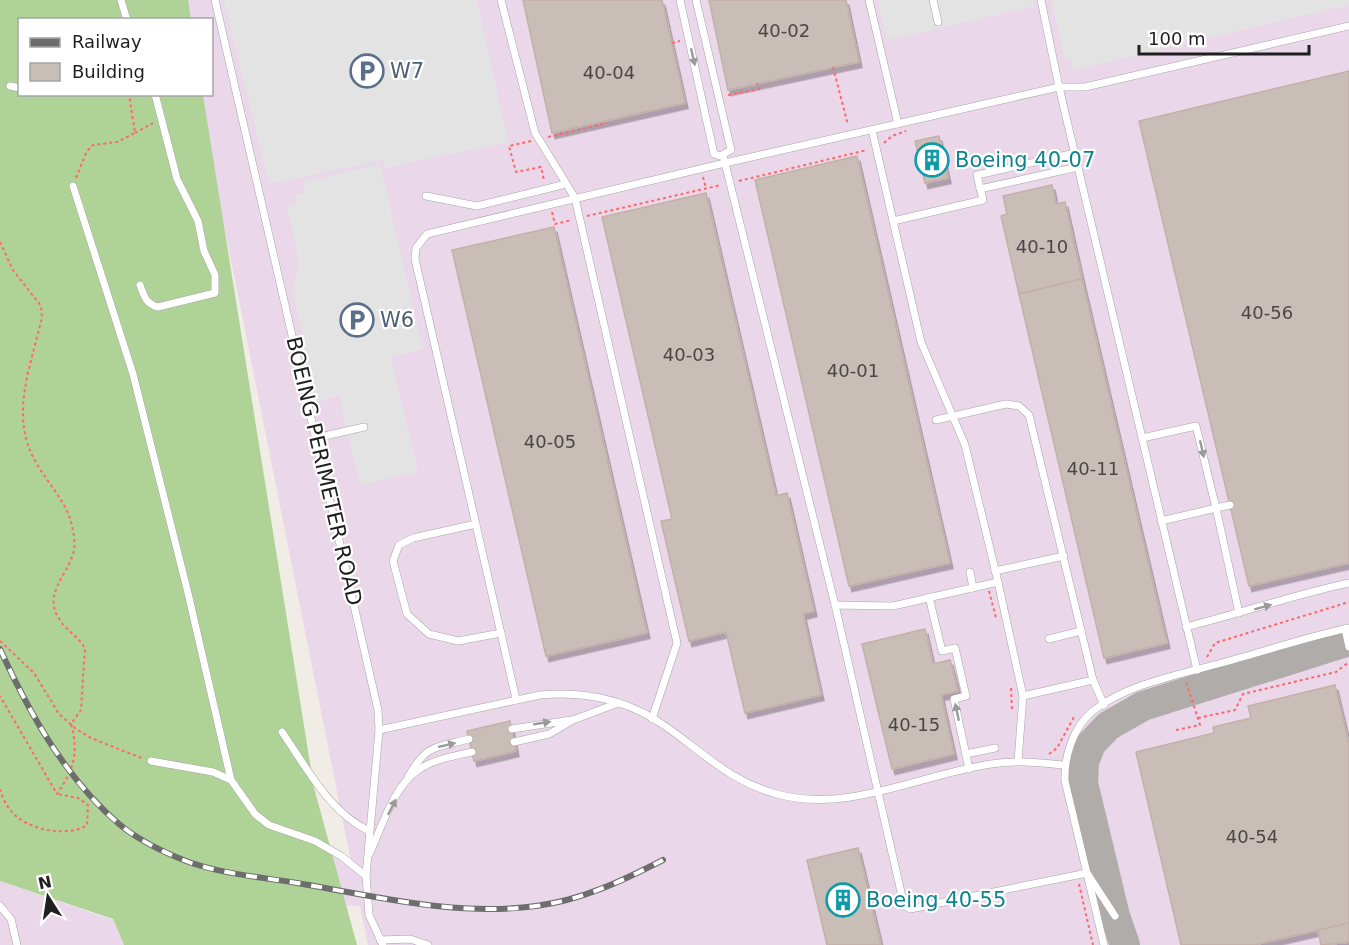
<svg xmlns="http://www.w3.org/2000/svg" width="1349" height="945" viewBox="0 0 1349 945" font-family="'DejaVu Sans',sans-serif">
<defs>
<filter id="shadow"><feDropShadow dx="3" dy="5.5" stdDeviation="0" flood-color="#0004"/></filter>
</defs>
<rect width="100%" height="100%" fill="#f1ece5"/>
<g fill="#ead7e9">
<path d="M179 0H1349V945H368L360 906 250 900 0 594 209 831 351 862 198 95 212 94V20L183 19Z"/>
<path d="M0 881 113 920 124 945H0Z"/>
</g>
<path fill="#afd397" d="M0 0H188L191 19 20 20V94L203 95 314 788 357 945H124L113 919 0 881Z"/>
<g fill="#e3e3e3">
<path d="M224 0H477L508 142 385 168 383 160 269 184Z"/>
<path d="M878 0H1034L1035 6 887 40Z"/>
<path d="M1051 0H1349V5L1073 70 1071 59 1065 60Z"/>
<path d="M380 164 423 349 391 357 418 472 360 485 339 396 317 401 292 291 299 261 287 207 297 204 295 195 305 193 303 182Z"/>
</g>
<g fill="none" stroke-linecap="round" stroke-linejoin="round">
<path stroke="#afaca9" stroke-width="30" d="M1125 945 1115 916 1083 783 1084 762 1091 744 1108 726 1143 706 1349 641"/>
</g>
<g fill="#c9bdb8" stroke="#c4b0a6" stroke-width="1.5" filter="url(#shadow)">
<path d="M523 0H662L685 103 552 133Z"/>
<path d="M709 0H846L859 62 728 90Z"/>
<path d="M1349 71V563L1249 586 1139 121Z"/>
<path d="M939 136 948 178 925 183 915 141Z"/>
<path d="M857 156 950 563 849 586 755 180Z"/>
<path d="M1052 185 1056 204 1065 202 1082 279 1019 294 1001 216 1007 214 1003 196Z"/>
<path d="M706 193 776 496 787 493 814 611 803 614 821 695 745 713 726 632 689 641 661 521 672 519 602 217Z"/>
<path d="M554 227 647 633 546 656 452 250Z"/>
<path d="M1082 279 1167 643 1104 658 1019 294Z"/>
<path d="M925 629 933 664 950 660 958 691 941 695 954 754 892 769 862 644Z"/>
<path d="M1335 685 1349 744V923L1254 945H1181L1136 752 1214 733 1213 727 1251 718 1248 706Z"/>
<path d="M510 721 516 751 474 761 467 731Z"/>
<path d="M858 848 881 945H827L807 860Z"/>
<path d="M1349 923V942L1321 945 1318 930Z"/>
</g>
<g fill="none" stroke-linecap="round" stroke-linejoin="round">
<defs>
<g id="service">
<path d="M121 0 127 20"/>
<path d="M215 0 378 710 379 730 366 876 369 915 383 945"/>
<path d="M501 0 535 133 575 198 677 643 652 719"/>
<path d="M680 0 714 154 720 156 731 150 696 0"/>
<path d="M869 0 898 124"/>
<path d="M933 0 938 22"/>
<path d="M1041 0 1059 87 1197 670"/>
<path d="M10 86 20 88"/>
<path d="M872 130 921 342 965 445 998 582 1023 696 1018 761"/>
<path d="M723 155 835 605"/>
<path d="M73 186 133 374 188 593 231 780"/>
<path d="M980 189 1078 167"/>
<path d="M426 196 477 206 566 184"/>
<path d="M893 221 983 200 977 175 1075 153"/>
<path d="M140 285C144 296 146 304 158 307L215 293V275L204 251 198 221 177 179 155 94"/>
<path d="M936 420 1006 404 1019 406 1029 415 1093 680"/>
<path d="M316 438 364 427"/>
<path d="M1142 438 1196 426 1216 508 1230 505"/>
<path d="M1161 521 1216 508 1239 613"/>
<path d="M476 524 413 538 399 545 393 561 407 614 429 634 458 641 501 633"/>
<path d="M995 571 1064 556"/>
<path d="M970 572 973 588"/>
<path d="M998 582 893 606 835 605 904 905 910 909 1087 873 1115 916"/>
<path d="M929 597 942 651 955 648 966 696 954 699 969 769"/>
<path d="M1186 627C1241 613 1294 595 1349 583"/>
<path d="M1345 629 1349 647"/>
<path d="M1049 639 1081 631"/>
<path d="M1023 696 1093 680 1104 705"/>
<path d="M516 699 415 259 416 248 427 234 725 163 1059 87H1085L1349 26"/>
<path d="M512 729 571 720"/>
<path d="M379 730 540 695C585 691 628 700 665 726 704 753 729 781 777 794 848 814 922 774 991 764 1016 760 1040 763 1064 765"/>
<path d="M282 732C307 768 329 812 369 831"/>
<path d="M514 742 549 734 573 720 618 703"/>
<path d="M966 754 995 748"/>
<path d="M151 761 213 772 231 780 255 814 269 825 315 841 341 856 366 876"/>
<path d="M408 777C427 744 434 748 469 739"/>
<path d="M369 855C381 829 393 787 418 770 434 759 454 756 472 752"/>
<path d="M0 906 11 919 17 945"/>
<path d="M380 940 410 939 428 945"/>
<path d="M1104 945 1065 781C1064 757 1073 727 1093 711 1128 683 1183 674 1225 662 1266 651 1307 637 1349 628"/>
</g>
</defs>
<use href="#service" stroke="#a6a6a6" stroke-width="8"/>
<g stroke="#ff6868" stroke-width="2" stroke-dasharray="3 3" stroke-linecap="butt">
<path d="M672 43 680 41"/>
<path d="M833 67 848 125"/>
<path d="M728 95 759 89 757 83"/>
<path d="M135 133 153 123"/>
<path d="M548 137 607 123"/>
<path d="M531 141 509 146 516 172 541 167 544 180"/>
<path d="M884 143 892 136 906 131"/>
<path d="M703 177 706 188"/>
<path d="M76 178 87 151 93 145 117 142 135 133 129 94"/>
<path d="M739 181 867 150"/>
<path d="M552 212 555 224 572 220"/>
<path d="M587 216 721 185"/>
<path d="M0 242 13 270 41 306 42 317C32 362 11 411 32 455 44 480 66 499 72 526 74 535 76 545 73 554 67 575 44 594 58 617 64 629 78 636 85 648L81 710 71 724C79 753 74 769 57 794L0 696"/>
<path d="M989 591 996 618"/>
<path d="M0 641 34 673 59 714 76 729 91 738 144 759"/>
<path d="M1207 657 1215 643 1349 602"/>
<path d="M1011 688 1012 712"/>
<path d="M1198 718 1235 710 1243 694 1336 672 1349 662"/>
<path d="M1176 730 1200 725 1186 682"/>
<path d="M1049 754 1057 748 1074 717"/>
<path d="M0 789C2 796 6 806 11 811 26 830 68 838 87 825L88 805 78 798 57 794"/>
<path d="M1079 884 1093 945"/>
</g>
<use href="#service" stroke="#fff" stroke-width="7"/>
<defs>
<path id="rail" d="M0 649C29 712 65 778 119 824 138 840 163 852 186 861 221 874 261 877 297 883 375 896 456 917 536 906 582 900 622 881 663 860"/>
</defs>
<use href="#rail" stroke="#6d6d6d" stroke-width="6"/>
<use href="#rail" stroke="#fff" stroke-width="4" stroke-dasharray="11" stroke-linecap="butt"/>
</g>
<defs><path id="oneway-solid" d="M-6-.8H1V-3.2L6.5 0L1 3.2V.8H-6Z" transform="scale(1.5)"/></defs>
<g fill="#9a9a9a">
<use href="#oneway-solid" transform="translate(693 57) rotate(77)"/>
<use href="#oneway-solid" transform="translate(1202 449) rotate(77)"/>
<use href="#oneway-solid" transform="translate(1263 607) rotate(-15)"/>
<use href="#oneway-solid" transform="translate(957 712) rotate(-102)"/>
<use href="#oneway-solid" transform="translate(542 723) rotate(-9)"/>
<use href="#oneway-solid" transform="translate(447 745) rotate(-13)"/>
<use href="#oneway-solid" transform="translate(392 807) rotate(-63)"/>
</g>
<defs>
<symbol id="parking-ring" viewBox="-11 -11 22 22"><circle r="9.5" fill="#fff" stroke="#5c6f8a" stroke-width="1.5"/><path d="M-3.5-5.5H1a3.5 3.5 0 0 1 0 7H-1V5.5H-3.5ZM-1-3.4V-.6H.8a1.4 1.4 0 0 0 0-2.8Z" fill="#5c6f8a"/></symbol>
<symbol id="building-ring" viewBox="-11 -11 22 22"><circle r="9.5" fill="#fff" stroke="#0f9aa8" stroke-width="1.5"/><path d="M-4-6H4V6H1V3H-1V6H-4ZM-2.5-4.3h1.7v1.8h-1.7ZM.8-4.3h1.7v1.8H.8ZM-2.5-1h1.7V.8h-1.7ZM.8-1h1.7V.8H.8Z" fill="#0f9aa8"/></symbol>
</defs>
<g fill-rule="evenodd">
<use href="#parking-ring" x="348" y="52" width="38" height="38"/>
<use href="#building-ring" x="913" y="141" width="38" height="38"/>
<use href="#parking-ring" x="338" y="301" width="38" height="38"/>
<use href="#building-ring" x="824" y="881" width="38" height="38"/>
</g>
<g text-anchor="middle" stroke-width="4.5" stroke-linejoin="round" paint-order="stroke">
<g font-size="18" fill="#4a4645">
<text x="784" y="37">40-02</text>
<text x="609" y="79">40-04</text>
<text x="1042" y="253">40-10</text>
<text x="1267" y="319">40-56</text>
<text x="689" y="361">40-03</text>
<text x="853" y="377">40-01</text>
<text x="550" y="448">40-05</text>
<text x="1093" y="475">40-11</text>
<text x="914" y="731">40-15</text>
<text x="1252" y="843">40-54</text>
</g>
<g font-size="21" fill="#4e5e75" stroke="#fff" text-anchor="start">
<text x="390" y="78">W7</text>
<text x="380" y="327">W6</text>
</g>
<g font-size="21" fill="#0d838f" stroke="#fff" text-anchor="start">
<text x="955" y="167">Boeing 40-07</text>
<text x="866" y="907">Boeing 40-55</text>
</g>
<g font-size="21" fill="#1f1f1f" stroke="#fff">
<text transform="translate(324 471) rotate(77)" y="7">BOEING PERIMETER ROAD</text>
</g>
</g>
<rect x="18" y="18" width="195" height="78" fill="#ffffff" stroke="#a5a5a5" stroke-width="1.5"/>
<rect x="30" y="38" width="30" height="9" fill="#6d6d6d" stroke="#a5a5a5" stroke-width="1.5"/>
<text x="72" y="48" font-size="18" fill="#1f1f1f">Railway</text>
<rect x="30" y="63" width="30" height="18" fill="#c9bdb8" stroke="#a5a5a5" stroke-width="1.5"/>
<text x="72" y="78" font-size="18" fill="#1f1f1f">Building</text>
<g transform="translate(48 897) rotate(348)" stroke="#ffffff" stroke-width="4.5" paint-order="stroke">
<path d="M0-4.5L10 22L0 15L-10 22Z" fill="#1f1f1f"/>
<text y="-9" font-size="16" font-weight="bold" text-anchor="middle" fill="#1f1f1f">N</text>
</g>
<path d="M1139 45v9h170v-9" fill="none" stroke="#1f1f1f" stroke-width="3"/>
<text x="1148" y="45" font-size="18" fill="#1f1f1f" stroke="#ffffff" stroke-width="4.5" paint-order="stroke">100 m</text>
</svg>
